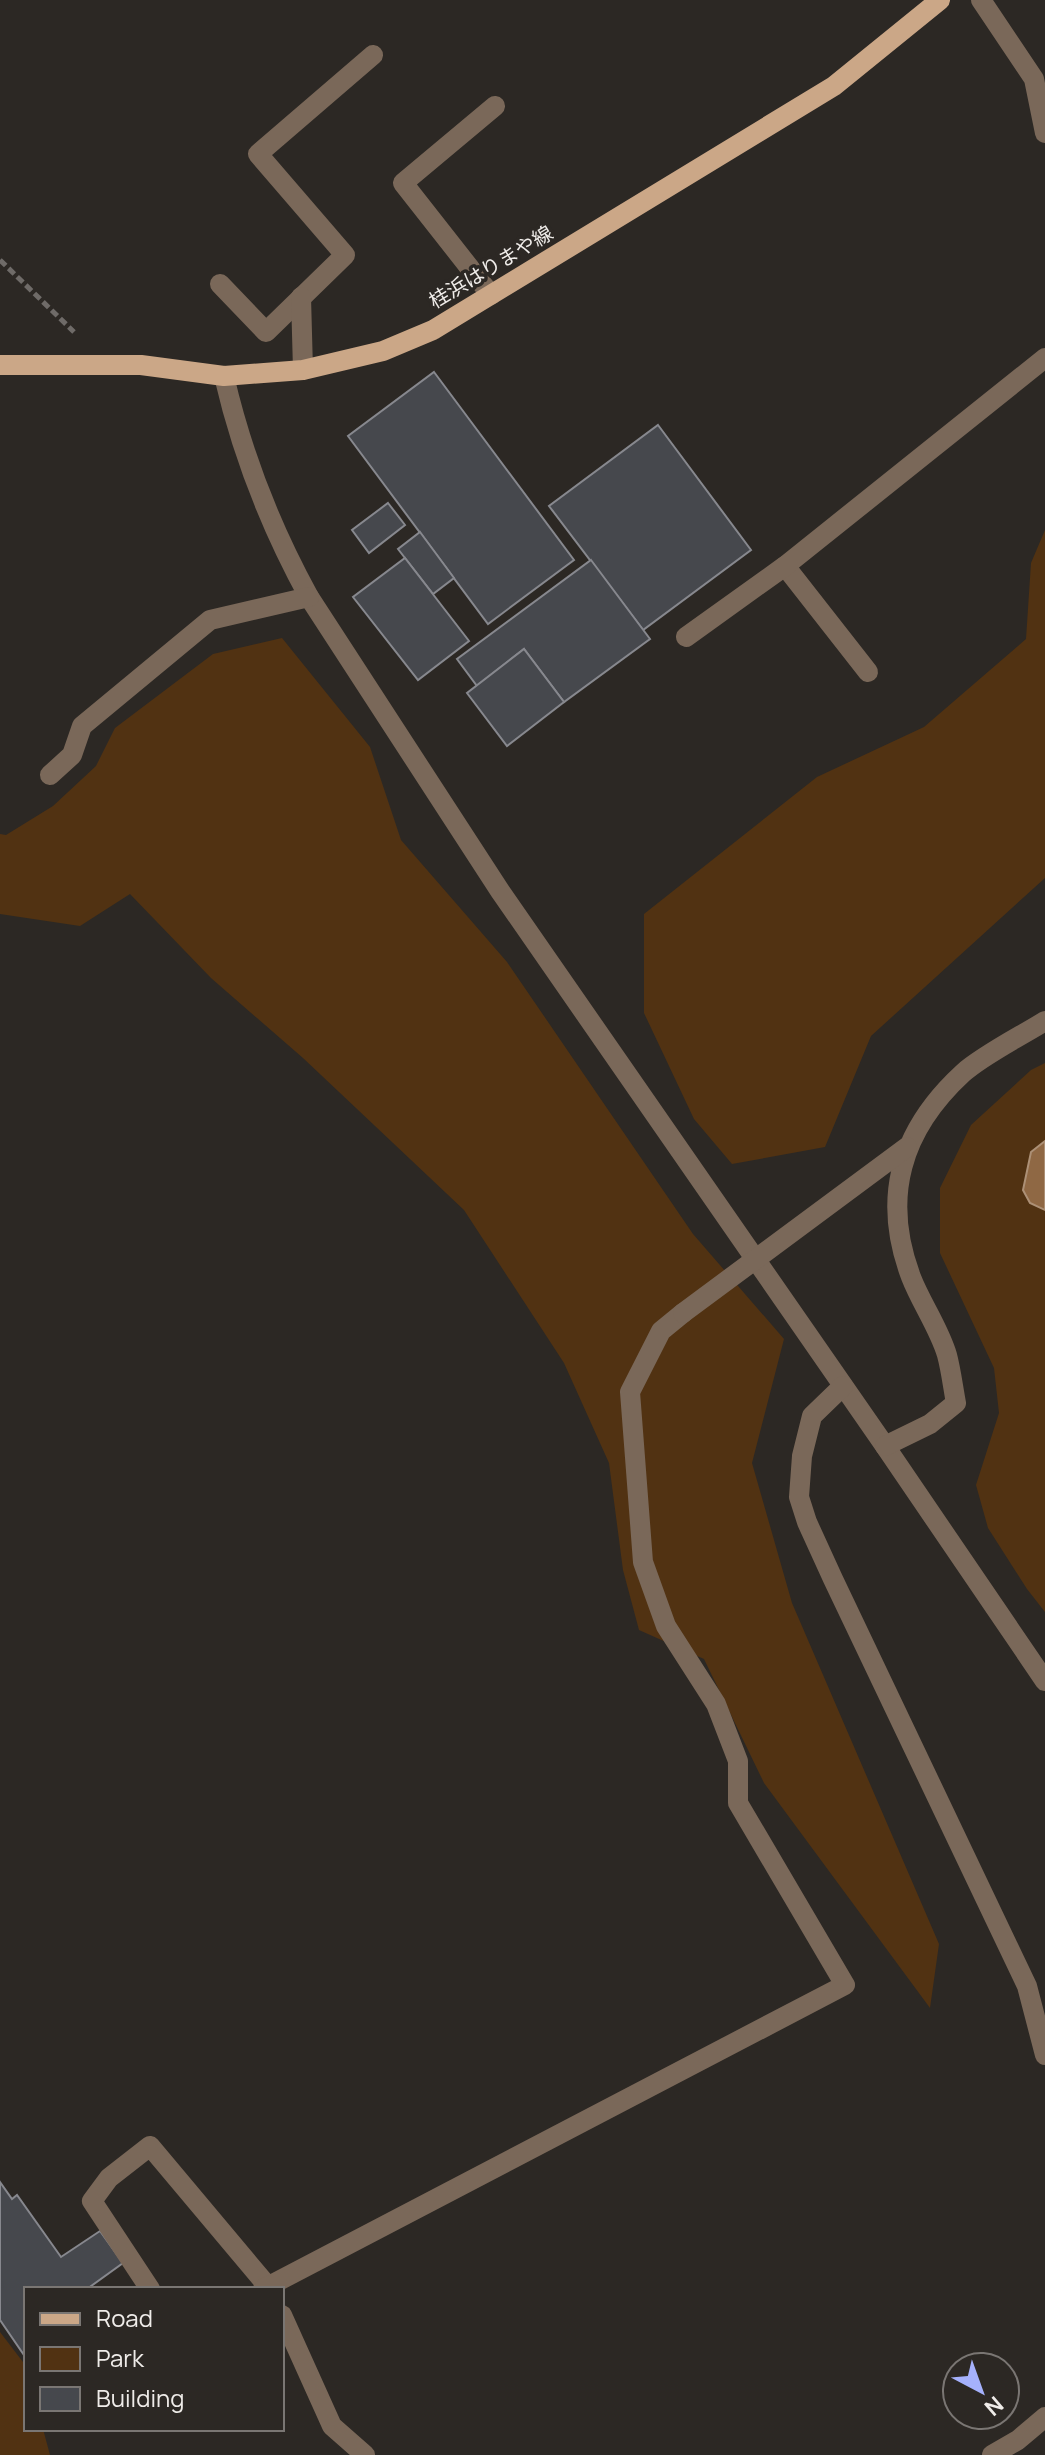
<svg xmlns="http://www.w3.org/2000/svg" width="1045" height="2455" viewBox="0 0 1045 2455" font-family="Manrope,'Noto Sans JP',sans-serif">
<rect width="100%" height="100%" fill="#2c2824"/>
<g fill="#513212">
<path d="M1045 530V878L871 1036 825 1147 732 1164 694 1119 644 1013V914L817 777 924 727 1026 639 1031 563Z"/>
<path d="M282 638 370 747 401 840 507 962 693 1234 784 1339 752 1463 792 1603 939 1944 930 2008 764 1783 704 1659 639 1630 623 1570 609 1463 564 1363 464 1210 303 1058 211 978 130 894 80 926 0 914V834L6 835 53 806 96 766 115 728 213 654Z"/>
<path d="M1045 1063V1612L1027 1589 988 1528 976 1485 999 1413 994 1368 940 1253V1188L971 1125 1031 1070Z"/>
<path d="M0 2332 26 2366V2429H43L50 2455H0Z"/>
</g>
<path fill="#8f6844" stroke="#ac9076" stroke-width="2" d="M1045 1141V1210L1030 1203 1023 1190 1031 1152Z"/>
<g fill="#46484d" stroke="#87888e" stroke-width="2">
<path d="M434 372 574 560 488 624 348 436Z"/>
<path d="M658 425 751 550 643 630 549 506Z"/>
<path d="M388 503 405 525 369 553 352 530Z"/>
<path d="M420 532 454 578 433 594 398 549Z"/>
<path d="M405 558 469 641 418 680 353 597Z"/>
<path d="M591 560 650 639 564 702 524 649 477 686 457 659Z"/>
<path d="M524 649 564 702 507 746 467 693Z"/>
<path d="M0 2182 12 2199 17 2195 61 2257 100 2231 123 2263 87 2289H26V2358L0 2320Z"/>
</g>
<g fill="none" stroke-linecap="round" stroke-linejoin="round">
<path stroke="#6f6b68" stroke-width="5" stroke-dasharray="8 4" stroke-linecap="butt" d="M0 260 74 332"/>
<g stroke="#7a6859" stroke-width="20">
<path d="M981 0 1034 79 1045 133"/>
<path d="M220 284 266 332 345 255 258 154 373 55"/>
<path d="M491 295 403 183 495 106"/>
<path d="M301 297 303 370"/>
<path d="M224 376C242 454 270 526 309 597L500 891 885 1446 1045 1681"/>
<path d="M785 566 868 672"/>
<path d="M686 637 785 566 1045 358"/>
<path d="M50 775 72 755 82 726 210 620 309 597"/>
<path d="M843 1386 812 1416 802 1456 799 1497 807 1522 833 1579 1027 1986 1045 2055"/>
<path d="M885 1446 930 1424 956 1403C953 1387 951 1370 947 1355 939 1328 921 1303 911 1277 881 1197 901 1130 963 1073 983 1055 1021 1036 1045 1021"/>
<path d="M150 2289 92 2201 109 2178 150 2146 270 2289"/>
<path d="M263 2289 845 1985 738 1803V1761L716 1704 666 1626 643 1562 630 1392 661 1331 683 1313"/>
<path d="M282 2315 332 2426 365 2455"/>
<path d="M992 2455 1018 2440 1045 2417"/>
</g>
<path stroke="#cba787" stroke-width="20" d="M0 365H141L224 376 303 370 383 351 433 330 834 86 940 0"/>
<path stroke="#7a6859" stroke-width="20" d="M683 1313 907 1147"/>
</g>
<g text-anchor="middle" stroke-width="7" stroke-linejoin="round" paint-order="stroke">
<g font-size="20" fill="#efece9" stroke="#2c2824">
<text transform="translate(491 267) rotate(-31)" y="7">桂浜はりまや線</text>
</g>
</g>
<rect x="24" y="2287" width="260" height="144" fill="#2c2824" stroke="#7a7673" stroke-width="2"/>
<rect x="40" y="2313" width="40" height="12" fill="#cba787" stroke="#7a7673" stroke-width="2"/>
<text x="96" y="2327" font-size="24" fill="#efece9">Road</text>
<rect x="40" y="2347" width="40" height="24" fill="#513212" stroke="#7a7673" stroke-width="2"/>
<text x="96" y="2367" font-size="24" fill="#efece9">Park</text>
<rect x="40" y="2387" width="40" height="24" fill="#46484d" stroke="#7a7673" stroke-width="2"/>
<text x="96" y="2407" font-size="24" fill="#efece9">Building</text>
<g transform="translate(981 2391) rotate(139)"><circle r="38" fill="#2c2824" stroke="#7a7673" stroke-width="2"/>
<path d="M0-6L14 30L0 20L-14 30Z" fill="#a5b1fc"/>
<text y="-12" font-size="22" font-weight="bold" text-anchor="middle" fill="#efece9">N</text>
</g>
</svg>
